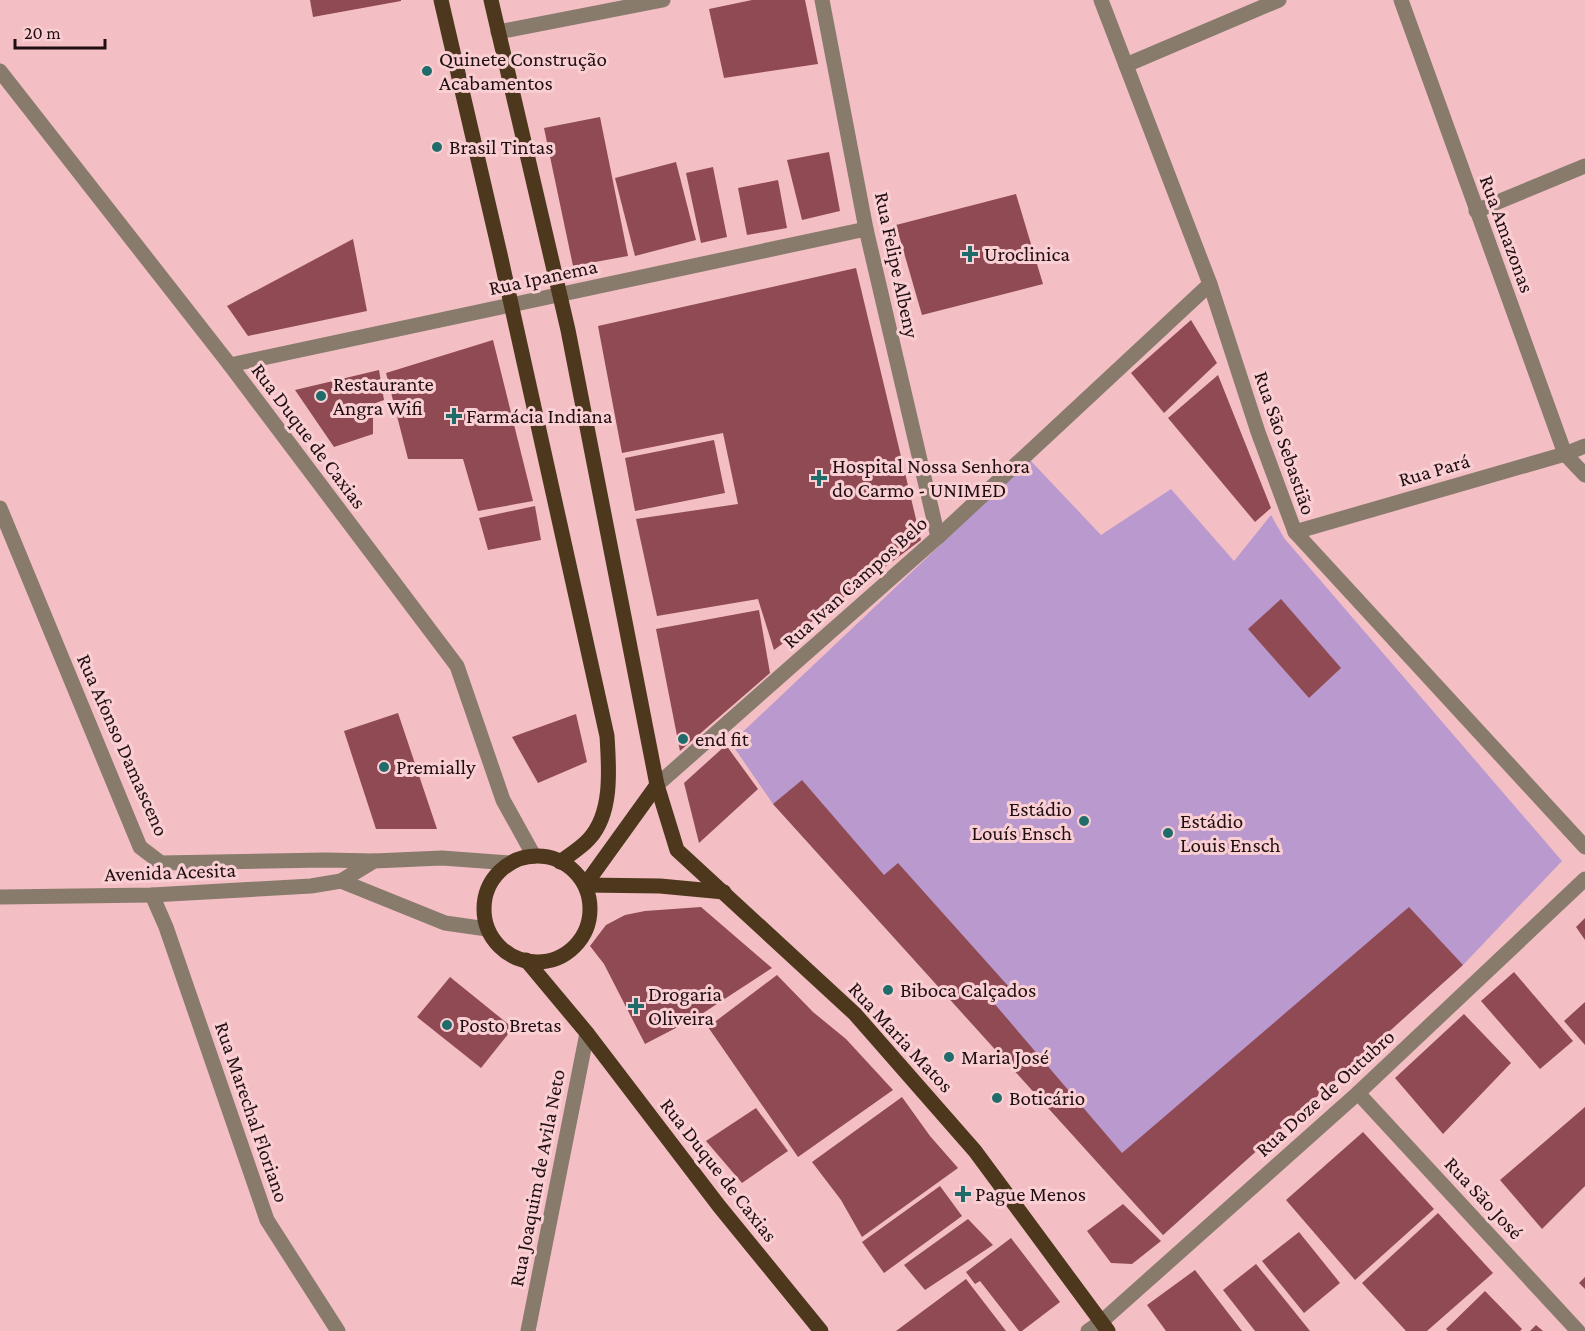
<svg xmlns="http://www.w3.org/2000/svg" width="1585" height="1331" viewBox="0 0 1585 1331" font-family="'Crimson Pro',serif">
<rect width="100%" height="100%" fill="#f3bfc4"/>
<path fill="#ba9ace" d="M1030 460 1101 535 1171 489 1234 561 1271 515 1284 538 1562 861 1463 965 1163 1235 773 804 731 743Z"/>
<g fill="#904a53">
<path d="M310 0H401V1L313 17Z"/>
<path d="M752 0H805L818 64 724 78 709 9Z"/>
<path d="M600 117 628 256 573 266 544 128Z"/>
<path d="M829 152 840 211 802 220 787 160Z"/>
<path d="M676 162 696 240 635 256 615 178Z"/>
<path d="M713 167 727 237 701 243 686 173Z"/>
<path d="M778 180 787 228 747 235 738 188Z"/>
<path d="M1016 194 1043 284 922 315 896 225Z"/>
<path d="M353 239 367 311 248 336 227 306Z"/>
<path d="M856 268 921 540 774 650 758 599 657 616 636 519 738 504 723 433 622 453 598 326Z"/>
<path d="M1191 320 1217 363 1164 413 1131 373Z"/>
<path d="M493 340 533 501 478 511 463 459H408L386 373Z"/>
<path d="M379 370 384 400 373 404V434L334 447 295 390Z"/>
<path d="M1218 375 1271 508 1255 522 1168 418Z"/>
<path d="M714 440 725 493 635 511 625 458Z"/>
<path d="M535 506 541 540 488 550 479 518Z"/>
<path d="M1281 599 1341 668 1309 698 1248 629Z"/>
<path d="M759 610 770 673 680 751 656 629Z"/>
<path d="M398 713 437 829H376L344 731Z"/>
<path d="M576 714 587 762 538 783 512 737Z"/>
<path d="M726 745 758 789 699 843 684 783Z"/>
<path d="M802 780 884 875 898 863 1009 987 993 1002 1122 1153 1409 907 1463 965 1163 1235 773 804Z"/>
<path d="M701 907 772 968 697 1017 645 1044 604 964 590 946 606 925 625 915 645 911Z"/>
<path d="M1585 918V940L1576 927Z"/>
<path d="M1514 972 1573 1041 1540 1069 1481 1001Z"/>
<path d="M777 975 813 1012 846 1039 893 1090 798 1157 708 1027Z"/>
<path d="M450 977 513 1028 481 1068 417 1017Z"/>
<path d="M1585 1002V1045L1564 1021Z"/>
<path d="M1464 1014 1511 1063 1443 1134 1395 1078Z"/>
<path d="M902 1097 930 1136 958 1168 862 1237 841 1200 812 1162Z"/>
<path d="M1585 1107V1186L1542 1229 1500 1180Z"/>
<path d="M756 1108 788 1151 742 1183 706 1141Z"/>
<path d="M1363 1132 1434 1209 1355 1280 1286 1200Z"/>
<path d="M940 1186 962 1216 884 1273 862 1242Z"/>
<path d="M1123 1204 1161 1241 1132 1264 1111 1263 1087 1231Z"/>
<path d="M1438 1213 1493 1273 1427 1331H1406L1362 1283Z"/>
<path d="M968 1219 993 1245 925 1290 904 1265Z"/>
<path d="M1299 1232 1340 1283 1304 1313 1262 1261Z"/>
<path d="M1011 1238 1060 1302 1022 1331H1019L980 1281 975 1284 966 1272Z"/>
<path d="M1256 1264 1310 1331H1255L1223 1290Z"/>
<path d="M1195 1270 1242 1331H1166L1147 1305Z"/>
<path d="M1585 1277V1289L1579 1283Z"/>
<path d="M966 1279 1006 1331H896Z"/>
<path d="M1485 1291 1522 1329 1520 1331H1448L1446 1329Z"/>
<path d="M1536 1325 1543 1331H1530Z"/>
</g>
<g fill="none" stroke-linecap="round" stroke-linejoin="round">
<g stroke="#887b6c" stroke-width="15">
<path d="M822 0 866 229 938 537"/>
<path d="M1101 0 1210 284 1258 432 1295 532 1585 847"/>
<path d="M1401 0 1565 454 1585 475"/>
<path d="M498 32 663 0"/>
<path d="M1126 65 1279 0"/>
<path d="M0 71 230 365 457 666 503 800 534 856"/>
<path d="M1476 211 1585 166"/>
<path d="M230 365 866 229"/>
<path d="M0 508 140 847 161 863 326 860 374 861"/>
<path d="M1295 532 1565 454 1585 446"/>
<path d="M657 785 938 537 1210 284"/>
<path d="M341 881 445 923 487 929"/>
<path d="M152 895 166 927 267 1220 338 1331"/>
<path d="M0 897 152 895 311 886 341 881 374 861 442 858 511 863"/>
<path d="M1358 1093 1578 1331"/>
<path d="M528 1331 587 1033"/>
<path d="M1088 1331 1101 1322 1358 1093 1585 879"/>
</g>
<g stroke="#4d381d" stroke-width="15">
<path d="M441 0 500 254 607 736C609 768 613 813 589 839 581 848 569 855 560 862"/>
<path d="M491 0 568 330 657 785 677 850 855 1014 975 1151 1108 1331"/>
<circle cx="537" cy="909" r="53"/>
<path d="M585 885 660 886 724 892"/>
<path d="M585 885 657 785"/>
<path d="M526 960 587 1033 719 1206 821 1331"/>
</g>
</g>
<g fill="#206c6a" stroke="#facfd3" stroke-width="2">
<circle cx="427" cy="71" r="6"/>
<circle cx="437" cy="147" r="6"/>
<path d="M967 245h6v6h6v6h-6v6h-6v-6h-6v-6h6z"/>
<circle cx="321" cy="396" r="6"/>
<path d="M451 407h6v6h6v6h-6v6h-6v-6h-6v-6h6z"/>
<path d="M816 469h6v6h6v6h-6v6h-6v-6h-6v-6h6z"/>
<circle cx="683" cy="739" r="6"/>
<circle cx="384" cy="767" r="6"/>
<circle cx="1084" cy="821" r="6"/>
<circle cx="1168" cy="833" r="6"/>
<circle cx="888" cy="990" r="6"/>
<path d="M633 997h6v6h6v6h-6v6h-6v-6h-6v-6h6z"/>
<circle cx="447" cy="1025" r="6"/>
<circle cx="949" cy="1057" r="6"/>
<circle cx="997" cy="1098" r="6"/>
<path d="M960 1185h6v6h6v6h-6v6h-6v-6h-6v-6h6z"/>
</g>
<g text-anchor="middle" stroke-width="6" stroke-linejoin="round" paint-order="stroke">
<g font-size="21" fill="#200f11" stroke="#facfd3" text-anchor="start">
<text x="439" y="66">Quinete Construção<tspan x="439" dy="24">Acabamentos</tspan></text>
<text x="449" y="154">Brasil Tintas</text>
<text x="984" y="261">Uroclinica</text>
<text x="333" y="391">Restaurante<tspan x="333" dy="24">Angra Wifi</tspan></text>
<text x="466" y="423">Farmácia Indiana</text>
<text x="832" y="473">Hospital Nossa Senhora<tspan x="832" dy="24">do Carmo - UNIMED</tspan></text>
<text x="695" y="746">end fit</text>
<text x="396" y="774">Premially</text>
<text x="1072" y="816" text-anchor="end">Estádio<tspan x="1072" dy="24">Louís Ensch</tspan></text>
<text x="1180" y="828">Estádio<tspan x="1180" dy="24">Louis Ensch</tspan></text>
<text x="900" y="997">Biboca Calçados</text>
<text x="648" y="1001">Drogaria<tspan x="648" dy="24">Oliveira</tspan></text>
<text x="459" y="1032">Posto Bretas</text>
<text x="961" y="1064">Maria José</text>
<text x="1009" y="1105">Boticário</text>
<text x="975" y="1201">Pague Menos</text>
</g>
<g font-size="21" fill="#200f11" stroke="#facfd3">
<text transform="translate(1507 234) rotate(70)" y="7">Rua Amazonas</text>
<text transform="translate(897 265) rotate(78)" y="7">Rua Felipe Albeny</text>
<text transform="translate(543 277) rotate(-12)" y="7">Rua Ipanema</text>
<text transform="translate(309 436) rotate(53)" y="7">Rua Duque de Caxias</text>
<text transform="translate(1285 443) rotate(71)" y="7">Rua São Sebastião</text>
<text transform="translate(1434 470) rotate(-16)" y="7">Rua Pará</text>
<text transform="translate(855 582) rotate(-42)" y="7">Rua Ivan Campos Belo</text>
<text transform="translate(123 745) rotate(66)" y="7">Rua Afonso Damasceno</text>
<text transform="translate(170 872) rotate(-2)" y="7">Avenida Acesita</text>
<text transform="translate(901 1037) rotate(47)" y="7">Rua Maria Matos</text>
<text transform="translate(1325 1093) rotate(-42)" y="7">Rua Doze de Outubro</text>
<text transform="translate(252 1112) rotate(71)" y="7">Rua Marechal Floriano</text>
<text transform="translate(719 1170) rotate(52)" y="7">Rua Duque de Caxias</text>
<text transform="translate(537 1178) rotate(-79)" y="7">Rua Joaquim de Avila Neto</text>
<text transform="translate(1484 1198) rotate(47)" y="7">Rua São José</text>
</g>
</g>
<path d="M15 39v9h90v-9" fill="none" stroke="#200f11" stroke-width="3"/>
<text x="24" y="39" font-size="18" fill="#200f11" stroke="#facfd3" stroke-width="4.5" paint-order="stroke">20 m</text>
</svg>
